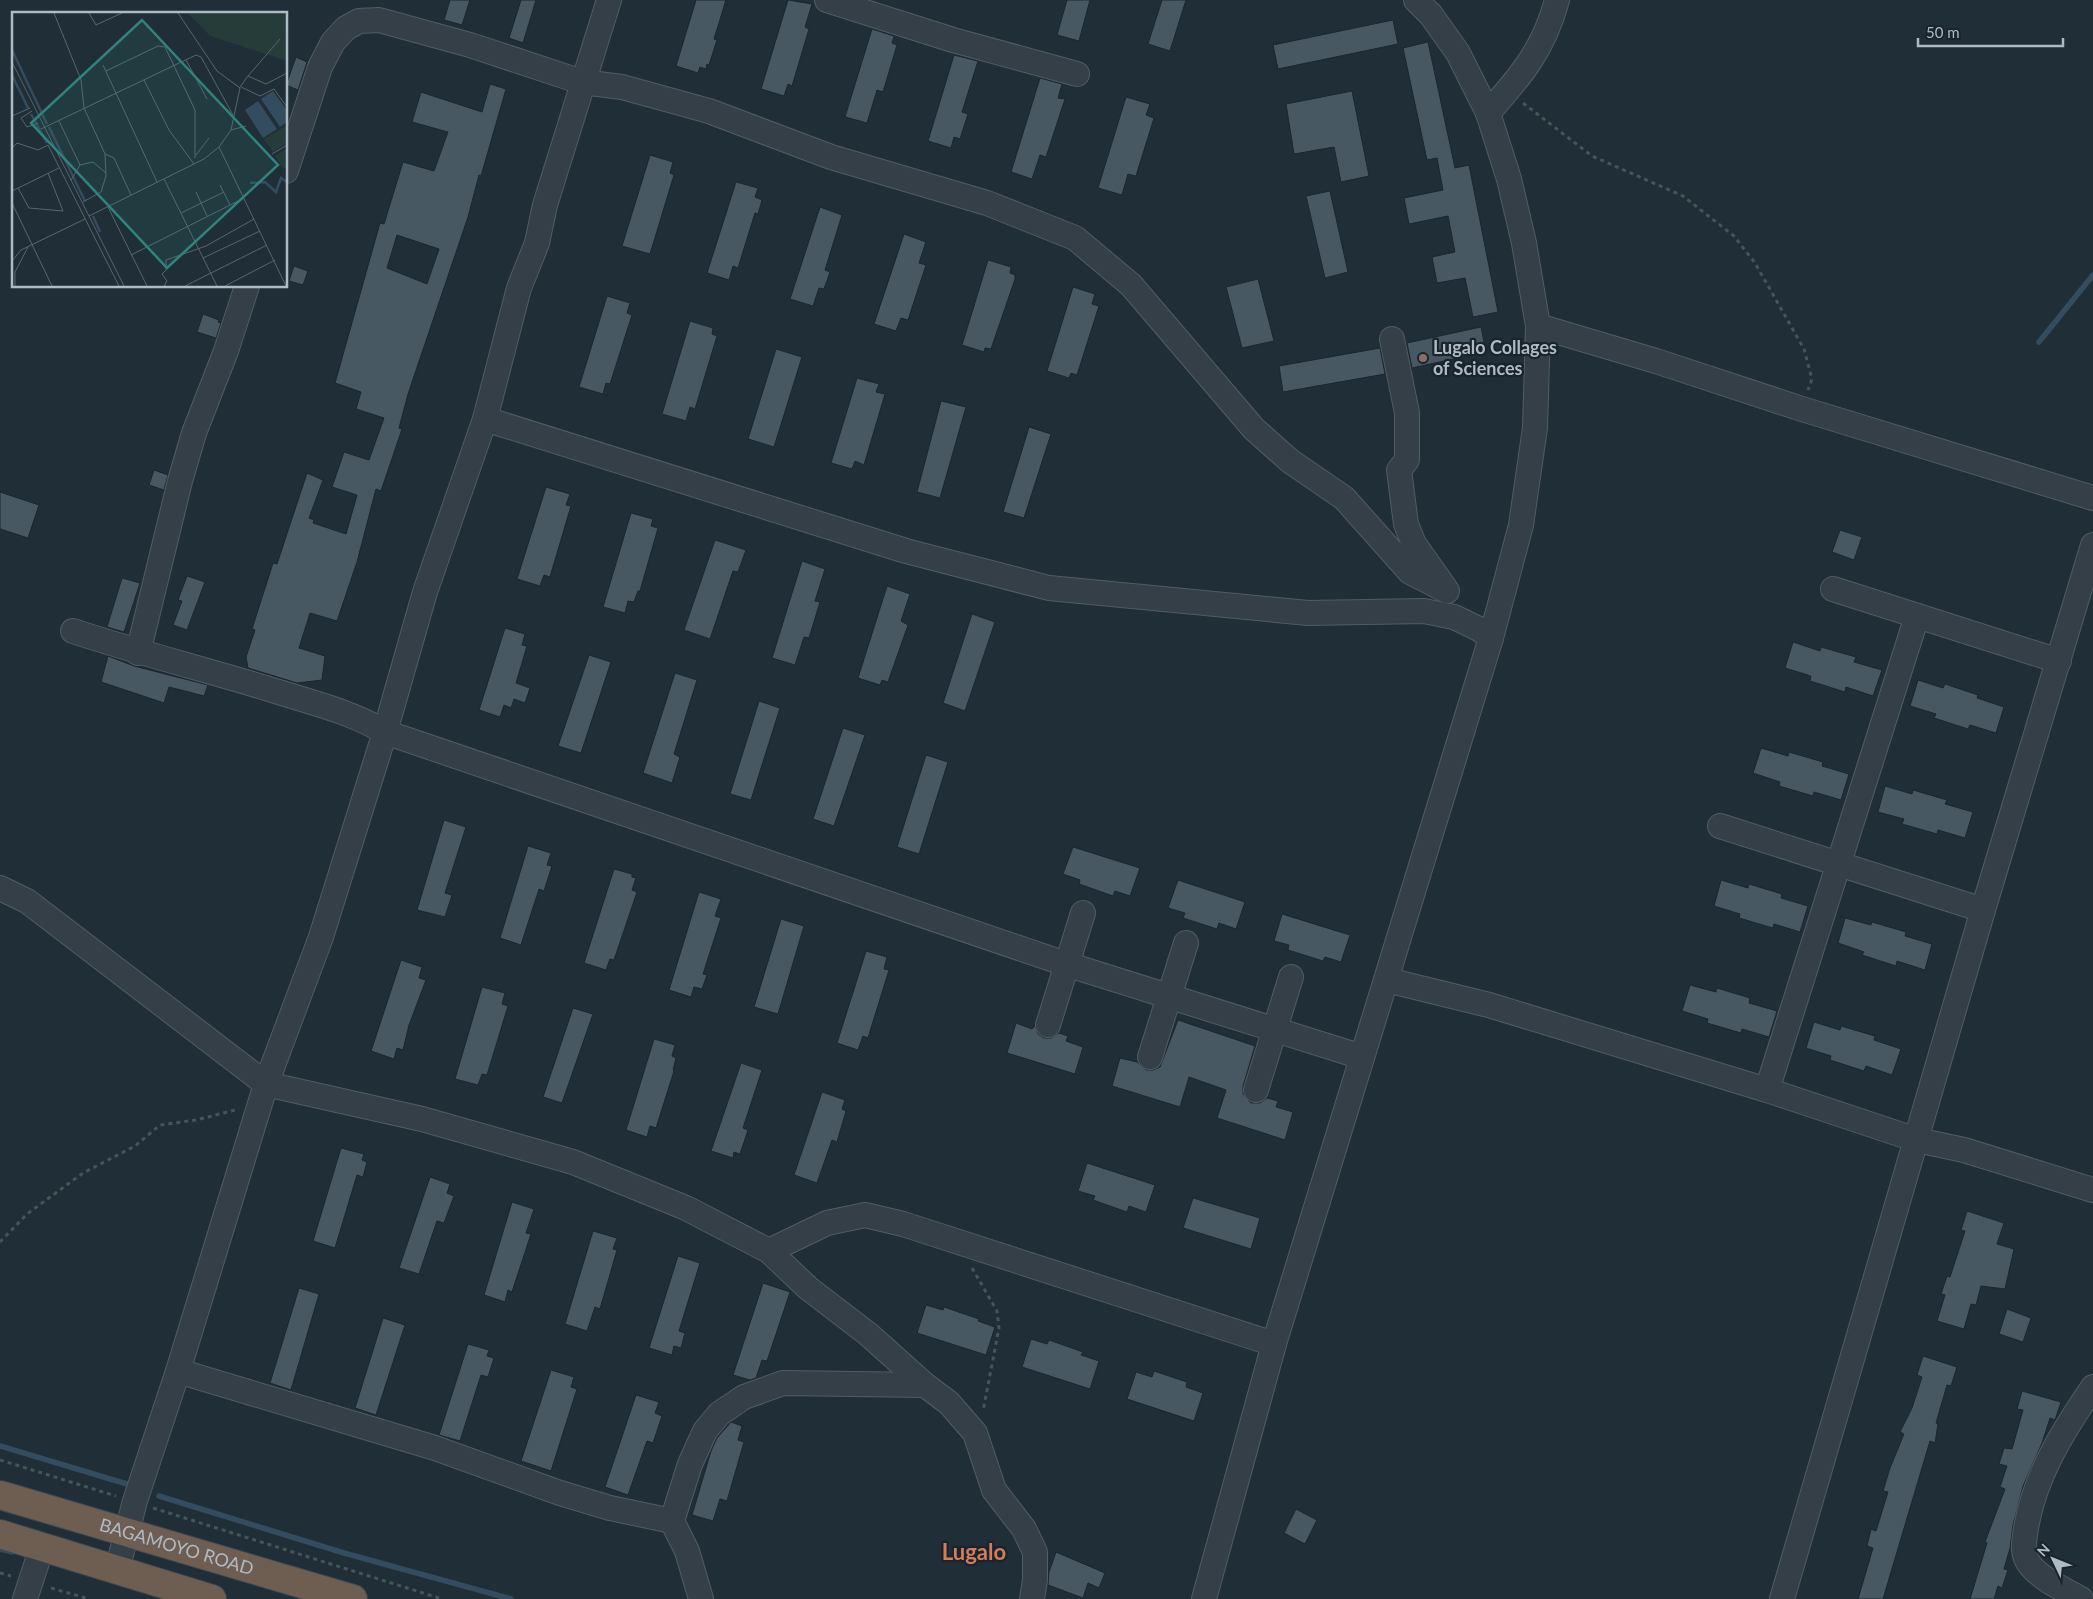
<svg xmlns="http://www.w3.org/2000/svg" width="2093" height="1599" viewBox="0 0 2093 1599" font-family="Lato,sans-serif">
<rect width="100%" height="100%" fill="#202e37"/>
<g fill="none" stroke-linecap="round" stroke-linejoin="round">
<g stroke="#344c5f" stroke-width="5.5">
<path d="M2039 342 2093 275"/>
<path d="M0 1446 127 1484"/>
<path d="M159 1496 344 1553 511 1599"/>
<path d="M0 1549 12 1552"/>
</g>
</g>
<g fill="#485863" stroke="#1b262e" fill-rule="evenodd">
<path d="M450 0H470L462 25 444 20Z"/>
<path d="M521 0H536L523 43 509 38Z"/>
<path d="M696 0H726L714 39 717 40 709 65 707 64 706 69 700 67 698 73 676 66Z"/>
<path d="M788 0 812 4 805 27 809 29 792 86 788 84 784 96 761 89Z"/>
<path d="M1067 0H1090L1079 41 1057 35Z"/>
<path d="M1162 0H1186L1170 51 1148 44Z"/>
<path d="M1393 20 1398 44 1278 69 1273 45Z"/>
<path d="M872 29 894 36 892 43 897 45 883 92 877 90 867 123 845 117Z"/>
<path d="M1428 42 1455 168 1469 165 1498 312 1473 317 1465 278 1437 283 1432 257 1455 252 1448 216 1409 224 1404 198 1443 190 1437 158 1427 160 1403 48Z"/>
<path d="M954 55 978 61 962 112 968 114 960 139 954 137 951 148 928 141Z"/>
<path d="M296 57 307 62 298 90 286 85Z"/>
<path d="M1040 78 1062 84 1058 98 1065 99 1046 157 1040 155 1032 179 1011 172Z"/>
<path d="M490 84 506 89 481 176 479 175 468 217 408 394 399 428 402 429 381 491 376 489 357 562 337 621 310 613 299 648 325 656 322 680 297 683 248 668 246 657 255 630 252 629 273 563 277 564 307 473 323 480 309 518 314 520 313 523 346 534 357 495 332 487 344 452 369 460 384 418 356 409 361 392 335 383 380 223 384 224 403 162 434 171 448 132 412 122 421 92 482 112ZM397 235 439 249 427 284 387 268Z"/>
<path d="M1352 91 1369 176 1341 182 1334 147 1294 154 1286 104Z"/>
<path d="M1126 97 1150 104 1146 115 1154 118 1136 176 1128 174 1122 195 1098 188Z"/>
<path d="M650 155 673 162 670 173 674 175 650 254 622 246Z"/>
<path d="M736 182 758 188 755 197 762 200 758 214 755 213 738 268 733 266 729 280 707 273Z"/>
<path d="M1330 191 1348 272 1325 278 1306 196Z"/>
<path d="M820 207 842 215 825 270 830 272 824 289 819 288 813 306 790 299Z"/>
<path d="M904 234 926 242 919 263 926 265 908 320 901 318 896 331 874 324Z"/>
<path d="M988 260 1011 267 1010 273 1015 275V279L991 349 985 348 984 352 962 345Z"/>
<path d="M294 266 308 271 303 285 289 281Z"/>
<path d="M1258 279 1274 341 1242 348 1226 287Z"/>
<path d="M1073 287 1095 294 1092 304 1099 306 1077 375 1071 373 1069 378 1047 371Z"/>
<path d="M607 296 630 303 627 313 632 315 610 384 606 383 603 394 579 387Z"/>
<path d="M203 314 219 320 218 322 221 323 216 338 197 332Z"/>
<path d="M690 321 713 328 712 334 717 336 695 409 690 407 686 421 662 414Z"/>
<path d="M1481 327 1486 352 1412 368 1407 343Z"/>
<path d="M1380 348 1385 374 1283 392 1279 366Z"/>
<path d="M776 349 802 357 774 447 748 439Z"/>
<path d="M857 378 879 384 876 392 885 394 864 465 855 461 852 469 831 463Z"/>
<path d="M941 401 966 407 940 498 917 492Z"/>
<path d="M1029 427 1051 434 1024 518 1003 512Z"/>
<path d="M154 470 168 475 164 490 149 485Z"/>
<path d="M546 487 570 494 566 505 571 506 550 577 544 575 540 586 517 579Z"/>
<path d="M0 492 39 505 28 538 0 529Z"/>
<path d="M631 513 653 519 651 526 658 528 640 591H638L634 602 628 601 625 613 603 607Z"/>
<path d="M1840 530 1862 537 1854 560 1832 552Z"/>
<path d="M715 540 746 550 738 572 733 571 710 639 684 630Z"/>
<path d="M802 561 825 569 815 601 820 602 809 638 804 637 795 665 772 658Z"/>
<path d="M187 576 205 582 187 630 173 625 182 601 178 600Z"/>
<path d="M122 578 140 583 124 632 107 627Z"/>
<path d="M887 586 910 594 901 621 908 625 888 682 882 680 880 685 858 678Z"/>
<path d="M972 614 995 622 965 711 943 703Z"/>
<path d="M505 628 525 634 522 645 527 646 516 683 530 688 525 703 514 699 511 708 504 705 500 717 479 710Z"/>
<path d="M1793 642 1820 651 1821 647 1856 657 1854 662 1882 670 1873 696 1846 687 1845 692 1810 681 1811 676 1785 668Z"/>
<path d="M589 655 611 662 581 753 558 746Z"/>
<path d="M108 656 134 666 208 685 204 696 169 687 164 703 101 682Z"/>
<path d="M675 673 697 680 674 754 680 757 672 783 643 773Z"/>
<path d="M1918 680 1943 688 1945 684 1978 695 1977 698 2004 707 1996 733 1970 725 1968 729 1934 718 1936 714 1910 706Z"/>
<path d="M759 701 780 708 751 800 730 794Z"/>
<path d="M843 728 865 735 834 826 813 819Z"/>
<path d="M1761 748 1788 756 1789 752 1823 762 1822 766 1849 774 1841 800 1814 792 1813 796 1779 786 1780 782 1753 773Z"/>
<path d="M926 755 948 762 919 854 897 847Z"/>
<path d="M1885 786 1912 794 1913 790 1947 800 1945 804 1973 812 1965 838 1938 830 1937 834 1902 824 1904 819 1878 812Z"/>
<path d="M444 820 466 827 445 893 452 895 445 917 417 910Z"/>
<path d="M528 846 551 853 547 865 552 866 544 891 539 889 521 945 500 938Z"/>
<path d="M1073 847 1140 868 1130 896 1115 891 1113 896 1079 884 1080 880 1063 874Z"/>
<path d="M614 869 632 874V877L636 878 632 890 637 892 614 960 610 959 606 970 584 963Z"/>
<path d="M1178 880 1245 902 1236 929 1219 923 1217 929 1183 918 1185 913 1168 908Z"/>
<path d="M1721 880 1748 888 1749 884 1782 894 1781 898 1808 906 1800 932 1774 924 1773 928 1739 918 1740 914 1714 906Z"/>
<path d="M699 892 721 899 715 916 721 918 703 974 707 975 702 989 694 987 691 997 669 990Z"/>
<path d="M1282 914 1350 935 1341 962 1325 957 1323 961 1288 950 1289 945 1274 941Z"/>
<path d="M1845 918 1871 925 1872 922 1906 932 1905 936 1932 944 1925 970 1897 961 1896 966 1862 955 1864 952 1838 943Z"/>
<path d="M781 919 804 926 778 1014 754 1007Z"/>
<path d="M866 951 887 957 884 969 889 970 868 1038 863 1036 858 1050 837 1043Z"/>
<path d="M401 960 422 967 419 978 426 980 409 1025 403 1050 397 1048 394 1059 371 1051Z"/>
<path d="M1690 985 1716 992 1717 988 1750 998 1749 1003 1777 1011 1769 1037 1742 1029 1741 1033 1707 1023 1708 1019 1682 1011Z"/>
<path d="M482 987 505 993 502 1004 508 1006 487 1075 482 1074 478 1085 455 1079Z"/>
<path d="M573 1008 593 1014 562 1103 543 1097Z"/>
<path d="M1178 1020 1255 1046 1243 1086V1094L1251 1103H1260L1267 1098 1278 1101 1276 1107 1293 1112 1285 1140 1217 1118 1226 1090 1189 1077 1180 1107 1112 1086 1120 1058 1137 1062 1146 1070H1153L1160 1067Z"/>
<path d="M1814 1022 1840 1030 1841 1026 1875 1036 1874 1040 1901 1049 1892 1075 1866 1066 1864 1071 1830 1060 1831 1056 1806 1048Z"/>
<path d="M1016 1023 1032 1029 1035 1026 1038 1034 1044 1038H1051L1059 1033 1068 1036 1066 1041 1083 1047 1075 1074 1007 1053Z"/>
<path d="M654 1039 675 1045 672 1056 676 1058 673 1070 674 1071 656 1128 650 1126 647 1137 626 1130Z"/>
<path d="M741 1063 762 1070 743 1128 748 1130 740 1154 734 1152 733 1158 711 1151Z"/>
<path d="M822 1092 845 1100 842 1109 846 1111 837 1142 832 1140 817 1183 794 1175Z"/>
<path d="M341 1148 364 1154 362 1160 367 1162 363 1177 357 1175 335 1248 313 1241Z"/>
<path d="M1087 1163 1155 1185 1146 1212 1129 1206 1127 1212 1093 1200 1095 1196 1078 1191Z"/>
<path d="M430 1177 450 1184 447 1193 454 1196 444 1223 437 1221 419 1274 399 1268Z"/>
<path d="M1193 1198 1260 1218 1251 1249 1183 1228Z"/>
<path d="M512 1202 534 1209 526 1233 531 1234 512 1292 508 1290 505 1302 484 1295Z"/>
<path d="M1967 1211 2004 1223 1997 1244 2014 1249 2005 1289 1981 1286 1976 1305 1971 1304 1964 1329 1937 1321 1945 1295 1941 1294 1947 1276 1950 1277 1965 1231 1961 1230Z"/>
<path d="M593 1231 617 1238 613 1249 617 1250 600 1309 595 1307 587 1331 565 1324Z"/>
<path d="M678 1256 700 1263 679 1331 685 1333 681 1348 674 1346 672 1355 649 1348Z"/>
<path d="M763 1283 790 1292 767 1361 762 1360 756 1378 750 1380 733 1375Z"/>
<path d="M299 1288 319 1294 291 1390 270 1383Z"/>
<path d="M926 1305 943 1310 944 1307 979 1319 978 1321 995 1327 986 1355 917 1333Z"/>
<path d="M2007 1309 2031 1318 2023 1342 1999 1334Z"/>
<path d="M383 1318 405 1325 376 1415 355 1408Z"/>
<path d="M1031 1339 1047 1344 1049 1340 1083 1352 1081 1355 1099 1361 1090 1389 1022 1367Z"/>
<path d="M468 1344 489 1350 487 1356 494 1358 488 1377 481 1375 460 1441 439 1435Z"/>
<path d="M1923 1356 1957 1367 1951 1386 1947 1385 1936 1423 1938 1424 1935 1443 1930 1441 1883 1599H1858L1873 1548 1867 1546 1871 1529 1876 1531 1888 1492 1883 1491 1890 1468 1904 1434 1900 1432 1912 1408 1922 1377 1917 1375Z"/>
<path d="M551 1370 574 1377 571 1387 577 1389 551 1471 521 1461Z"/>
<path d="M1154 1371 1187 1382 1186 1387 1203 1393 1194 1421 1127 1399 1136 1372 1152 1377Z"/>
<path d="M2022 1391 2061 1402 2055 1420 2050 1418 2042 1443 2023 1486 2013 1525 2010 1548 2004 1569 2008 1570 2002 1588 1998 1586 1994 1599H1970L1987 1543 1985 1542 2005 1489 2000 1487 2007 1466 1999 1464 2004 1448 2012 1449 2023 1410 2017 1409Z"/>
<path d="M636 1395 659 1402 655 1413 662 1416 653 1443 647 1441 628 1495 605 1487Z"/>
<path d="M731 1422 742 1426 738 1440 744 1442 727 1501 720 1499 713 1521 692 1515 711 1451 717 1438Z"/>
<path d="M1296 1509 1317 1520 1305 1544 1284 1533Z"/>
<path d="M1056 1552 1105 1573 1099 1588 1088 1583 1083 1598 1048 1585 1049 1572Z"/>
</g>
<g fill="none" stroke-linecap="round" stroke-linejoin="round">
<defs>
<g id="minor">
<path d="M827 0 953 40 1077 74"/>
<path d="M1488 113C1521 76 1544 49 1557 0"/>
<path d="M286 171 320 67 333 42 346 28 359 21 379 20 470 45 582 82 622 87 709 111 831 157 987 203 1075 238 1131 285 1254 429 1290 461 1344 498 1410 572 1447 591"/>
<path d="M1538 326 1656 361 1802 409 2093 498"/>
<path d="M1392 339 1407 413V460L1399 470 1406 524 1414 544 1445 588"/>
<path d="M485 419 906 551 1049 588 1308 613 1424 611 1454 617 1479 629 1491 638"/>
<path d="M1833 589 2059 661"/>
<path d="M73 631C142 654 212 671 282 693 317 704 353 713 385 732L1066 964 1362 1057"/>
<path d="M138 653 180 481 194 433 226 351 247 286"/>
<path d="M1720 826 1983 910"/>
<path d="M0 888 27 901 266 1084 422 1119 573 1162 686 1208 769 1251 808 1288 868 1334 925 1385 949 1403 975 1433 994 1490 1024 1529 1035 1552V1580L1032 1599"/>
<path d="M1387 980 1489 1005 1767 1090 1917 1140 1964 1150 2093 1190"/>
<path d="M1048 1025 1083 913"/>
<path d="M1150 1057 1186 943"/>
<path d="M1256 1090 1291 977"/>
<path d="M1767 1090 1917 616"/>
<path d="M769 1251 827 1223 865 1215 903 1224 1274 1344"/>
<path d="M178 1371 435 1448 560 1493 610 1508 672 1521 687 1551 701 1599"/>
<path d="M672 1521 690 1464 705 1431 719 1414 744 1397 783 1383 925 1385"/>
<path d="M117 1570 135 1501 178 1371 266 1084 321 937 385 732 425 592 485 419 519 288 537 243 545 205 609 0"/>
<path d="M25 1599 42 1547"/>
<path d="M1204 1599 1274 1344 1491 638 1521 525 1535 428 1538 326 1524 243 1509 179 1488 113 1458 53 1431 15 1416 0"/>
<path d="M1782 1599 1983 910 2093 545"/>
<path d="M2081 1599C2064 1589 2043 1581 2030 1565 2021 1554 2024 1542 2026 1528 2035 1475 2063 1431 2093 1387"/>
</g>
<g id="highway">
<path id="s1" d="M0 1495 353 1599"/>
<path d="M0 1534 212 1599"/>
</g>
</defs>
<use href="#minor" stroke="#515d65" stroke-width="26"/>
<use href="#highway" stroke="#3e4a52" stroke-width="30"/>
<g stroke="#425756" stroke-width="3" stroke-dasharray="4 4" stroke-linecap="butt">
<path d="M1523 103 1592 156 1683 196 1734 236 1755 263 1804 349 1812 379 1808 390"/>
<path d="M0 1242 27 1214 83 1173 135 1146 160 1125 196 1120 235 1110"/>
<path d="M972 1268 997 1311 999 1328 983 1411"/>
<path d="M0 1460 116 1496"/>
<path d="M153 1508 442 1599"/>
<path d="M0 1573 11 1576"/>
<path d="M51 1588 89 1599"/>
</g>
<use href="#minor" stroke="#343f48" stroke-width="24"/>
<use href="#highway" stroke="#6e5e51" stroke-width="28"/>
</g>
<circle fill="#8d6e63" stroke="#19242c" stroke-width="2" cx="1423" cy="358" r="5"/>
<g text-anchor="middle" stroke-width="4.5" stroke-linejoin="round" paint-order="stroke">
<g font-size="18" font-weight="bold" fill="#aebac4" stroke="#19242c" text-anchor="start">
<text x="1433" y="354">Lugalo Collages<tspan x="1433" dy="21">of Sciences</tspan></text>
</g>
<g font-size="18" fill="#aebac4" stroke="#19242c">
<text dy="6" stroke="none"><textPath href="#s1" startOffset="184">BAGAMOYO ROAD</textPath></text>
</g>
<g font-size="22" font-weight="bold" fill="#d27d5b" stroke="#19242c">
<text x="974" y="1560">Lugalo</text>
</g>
</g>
<g transform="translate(12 12)">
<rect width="275" height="275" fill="#202e37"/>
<path d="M176 1H275V49L198 24ZM275 113V131L261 140 252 127ZM275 136V155L271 157 263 144Z" fill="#253c39"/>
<path d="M261 79 275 98V110L268 115 249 87ZM246 89 265 117 251 126 233 98Z" fill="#344c5f"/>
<path fill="none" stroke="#344c5f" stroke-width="2.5" d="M0 38 35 112M0 63 16 96M19 102 35 131M37 115 73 189M238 171 253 170 264 180 269 166 275 170M81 204 88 220"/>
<path fill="none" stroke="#59666f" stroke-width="1" d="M42 1 69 68 72 96 93 142 94 164 89 180 71 190M77 1 84 13 110 1M174 48 195 87M0 50 112 274M91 53 145 170M94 59 146 34 153 35 183 98V146M236 64 268 27M132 68 157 118 182 152M228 75 236 64 254 72 275 61M229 75 248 84 262 77 275 95M20 99 9 106 15 115 26 111M0 104 18 96M47 109 68 153 59 168M29 117 184 43 189 45 221 103M219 118 234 114M36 133 107 274M207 135 274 274M0 136 5 131 26 138 36 133M93 142 102 146 119 183M260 142 275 133M184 143 197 126M68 153 81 150 94 161M152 167 205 274M208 173 218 193M6 176 17 196 51 199 36 161M0 179 47 156M184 180 195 204M0 191 40 274M96 195 135 274M169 201 212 180M77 204 192 147 207 135 219 118 228 76 205 59 166 1M119 243 232 186M191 246 248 219M0 249 9 238 73 207M3 274V260L16 235M152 274 155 269 150 262 154 258V248L194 234 242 207M173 274 255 233M213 274 263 248"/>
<path fill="#2f847f" fill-opacity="0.15" stroke="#2f847f" stroke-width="2.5" d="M130 8 266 153 155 256 19 111Z"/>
<rect width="275" height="275" fill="none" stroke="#aebac4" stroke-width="2.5"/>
</g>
<g transform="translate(2053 1559) rotate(313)" stroke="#19242c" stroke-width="4" paint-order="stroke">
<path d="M0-4L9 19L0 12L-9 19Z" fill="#aebac4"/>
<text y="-8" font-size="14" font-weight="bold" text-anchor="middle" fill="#aebac4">N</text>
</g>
<path d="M1918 38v8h145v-8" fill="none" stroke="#aebac4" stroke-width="2.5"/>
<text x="1926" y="38" font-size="15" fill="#aebac4" stroke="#19242c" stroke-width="4" paint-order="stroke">50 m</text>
</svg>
